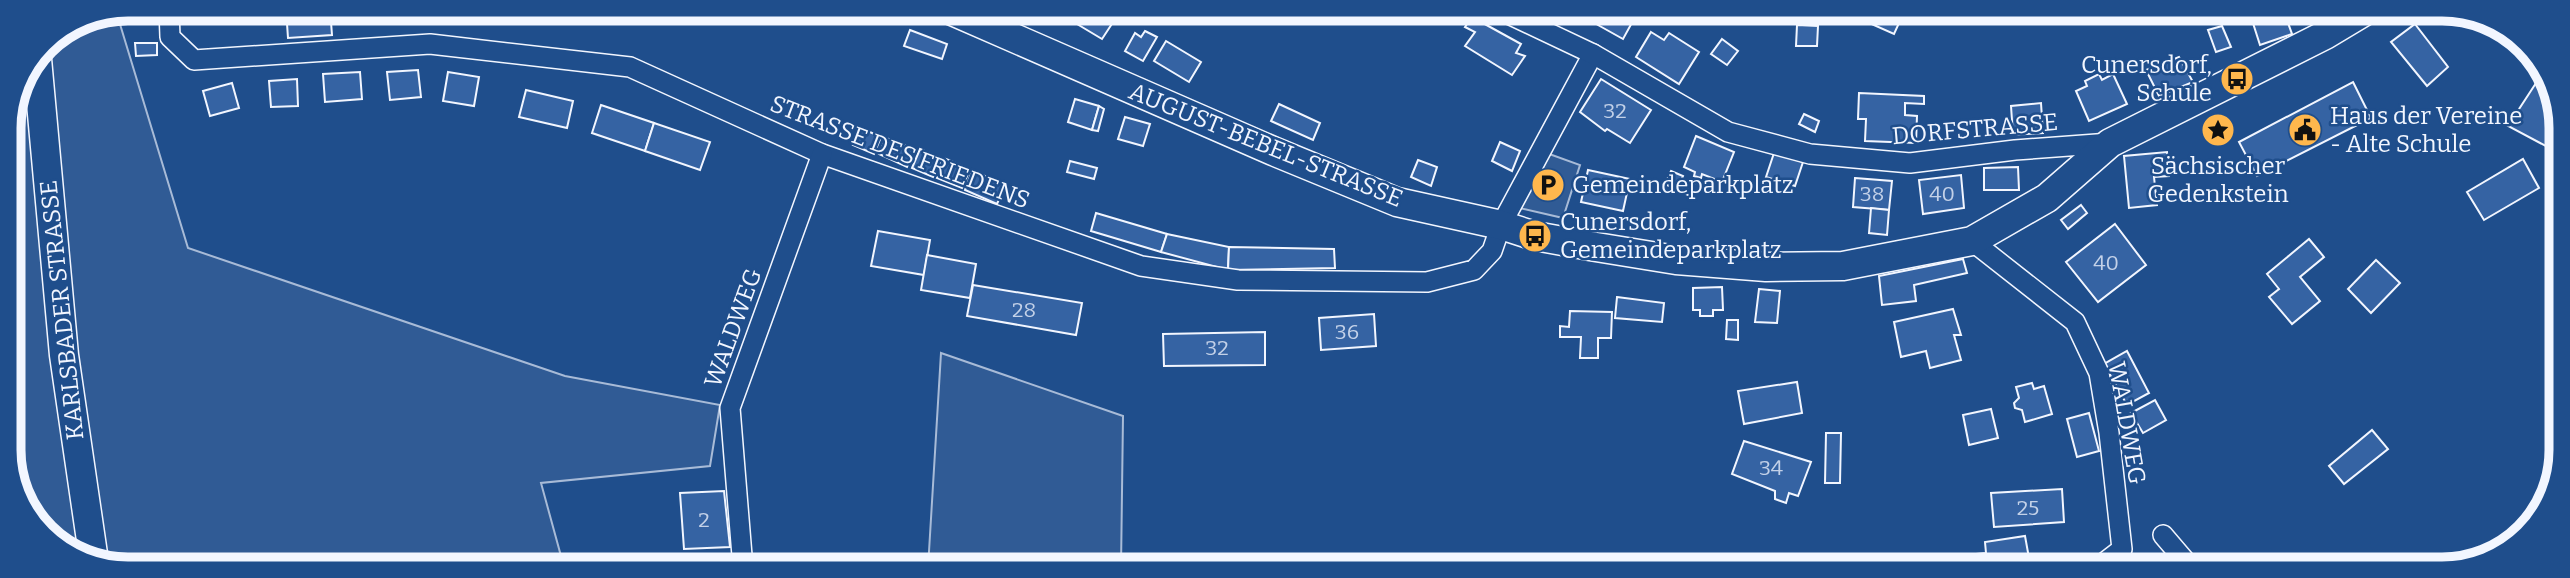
<svg xmlns="http://www.w3.org/2000/svg" width="2570" height="578" viewBox="0 0 2570 578" font-family="Bitter,serif">
<rect width="100%" height="100%" fill="#1f4e8c"/>
<g fill="#305b95" stroke="#a8bbd7" stroke-width="2">
<path d="M116 11 188 248 565 376 720 405 710 466 541 483 564 567H105L44 535 11 473 9 121 44 43 83 18Z"/>
<path d="M1541 151 1580 165 1563 218 1511 206Z"/>
<path d="M941 353 1123 416 1121 568H928Z"/>
</g>
<g fill="#3563a3" stroke="#f2f6ff" stroke-width="2">
<path d="M188 9H212V17L189 18Z"/>
<path d="M286 9H330L332 35 288 38Z"/>
<path d="M1079 10 1093 11 1121 10 1102 39 1072 21Z"/>
<path d="M1595 10H1639L1623 39 1589 20Z"/>
<path d="M1840 10H1905L1894 34Z"/>
<path d="M2284 12 2292 34 2260 45 2252 20Z"/>
<path d="M1472 17 1521 44 1516 53 1525 56 1512 75 1465 46 1475 32 1465 27Z"/>
<path d="M2415 24 2448 67 2427 86 2391 42Z"/>
<path d="M1797 25 1818 26 1817 46H1796Z"/>
<path d="M2222 26 2231 47 2216 52 2208 30Z"/>
<path d="M910 30 947 44 942 59 904 46Z"/>
<path d="M1145 31 1157 37 1143 61 1125 51 1135 33 1141 37Z"/>
<path d="M1651 32 1664 40 1669 33 1699 52 1679 84 1636 57Z"/>
<path d="M1722 39 1738 51 1727 65 1711 54Z"/>
<path d="M1166 41 1201 62 1189 82 1154 61Z"/>
<path d="M135 43H157V55L136 56Z"/>
<path d="M2179 57 2193 82 2159 96 2146 70Z"/>
<path d="M418 70 421 97 390 100 387 72Z"/>
<path d="M360 72 362 99 325 102 323 74Z"/>
<path d="M448 72 479 77 474 106 443 101Z"/>
<path d="M2099 74 2102 80 2113 74 2127 104 2089 121 2076 91 2087 86 2085 81Z"/>
<path d="M297 79 298 106 271 107 269 81Z"/>
<path d="M1601 79 1651 110 1630 143 1607 129 1605 131 1580 112Z"/>
<path d="M2353 82 2371 118 2257 176 2239 142Z"/>
<path d="M232 83 239 108 210 116 203 91Z"/>
<path d="M2536 83 2553 93 2559 105V153L2508 126Z"/>
<path d="M526 90 573 101 567 128 519 117Z"/>
<path d="M1859 93 1924 96V104L1905 103V115L1917 116 1916 143 1865 141 1866 119H1858Z"/>
<path d="M1075 99 1099 106 1092 130 1068 122Z"/>
<path d="M2041 103 2043 133 2013 135 2011 106Z"/>
<path d="M1279 104 1320 123 1313 140 1271 121Z"/>
<path d="M601 105 654 123 645 151 592 133Z"/>
<path d="M1099 106 1104 109 1098 131 1092 130Z"/>
<path d="M1804 114 1819 121 1815 132 1799 124Z"/>
<path d="M1125 117 1150 124 1143 146 1118 139Z"/>
<path d="M654 123 710 142 700 170 645 151Z"/>
<path d="M861 128 881 137 874 154 853 145Z"/>
<path d="M1696 136 1734 152 1722 182 1702 174 1701 178 1694 176 1695 172 1684 167Z"/>
<path d="M886 138 914 149 907 167 879 154Z"/>
<path d="M1500 142 1520 151 1512 171 1492 161Z"/>
<path d="M920 149 942 158 933 177 912 168Z"/>
<path d="M2167 152 2169 176 2154 177 2157 205 2129 208 2124 156Z"/>
<path d="M1774 153 1803 162 1795 186 1766 177Z"/>
<path d="M946 159 970 169 962 188 937 178Z"/>
<path d="M2523 159 2539 188 2484 220 2467 192Z"/>
<path d="M1418 160 1437 167 1431 186 1411 177Z"/>
<path d="M1070 161 1097 168 1094 179 1067 172Z"/>
<path d="M2018 167 2019 190H1984V168Z"/>
<path d="M1588 170 1630 179 1623 211 1581 202Z"/>
<path d="M972 171 1006 184 997 204 965 190Z"/>
<path d="M1671 171 1683 176 1677 190 1665 184Z"/>
<path d="M1961 175 1964 208 1923 214 1919 180Z"/>
<path d="M1855 178 1892 181 1889 210 1853 207Z"/>
<path d="M1681 180 1694 185 1690 196 1677 190Z"/>
<path d="M2081 205 2087 213 2068 229 2061 220Z"/>
<path d="M1871 208 1889 210 1887 235 1869 233Z"/>
<path d="M1096 213 1167 234 1161 252 1091 231Z"/>
<path d="M2115 224 2146 265 2098 302 2066 262Z"/>
<path d="M878 231 930 240 924 275 871 266Z"/>
<path d="M1167 234 1229 247 1228 270 1161 252Z"/>
<path d="M2309 239 2324 257 2300 277 2320 301 2292 324 2269 297 2279 289 2267 274Z"/>
<path d="M1229 247 1334 249 1335 268 1228 270Z"/>
<path d="M927 255 976 264 970 298 921 290Z"/>
<path d="M1963 259 1967 273 1914 285 1916 301 1882 305 1879 276Z"/>
<path d="M2376 260 2400 283 2371 313 2348 289Z"/>
<path d="M973 285 1082 303 1076 335 967 316Z"/>
<path d="M1722 287 1723 310H1713V316H1700V310H1693V288Z"/>
<path d="M1759 289 1780 291 1777 323 1755 322Z"/>
<path d="M1617 297 1664 303 1662 322 1615 318Z"/>
<path d="M1953 309 1961 335H1954L1961 360 1930 368 1926 351 1901 357 1894 322Z"/>
<path d="M1570 311 1612 312 1611 338H1598V358H1580L1581 337H1560V326L1569 327Z"/>
<path d="M1374 314 1376 346 1321 350 1319 318Z"/>
<path d="M1727 320H1738V340L1726 339Z"/>
<path d="M1265 332V365L1164 366 1163 334Z"/>
<path d="M2127 351 2149 393 2127 405 2104 364Z"/>
<path d="M1797 382 1802 413 1744 424 1738 391Z"/>
<path d="M2032 383 2034 389 2044 386 2052 414 2025 422 2022 410 2015 408 2014 403 2019 398 2016 387Z"/>
<path d="M2155 400 2166 420 2143 433 2131 413Z"/>
<path d="M1991 409 1998 438 1969 445 1963 415Z"/>
<path d="M2089 413 2099 451 2077 457 2067 419Z"/>
<path d="M2372 430 2388 449 2344 484 2329 466Z"/>
<path d="M1826 433H1841L1840 483H1825Z"/>
<path d="M1744 441 1811 462 1798 496 1789 493 1786 503 1775 499V491L1732 474Z"/>
<path d="M2062 489 2064 522 1994 527 1991 493Z"/>
<path d="M724 491 730 547 684 549 680 493Z"/>
<path d="M2025 536 2031 569H1979L1977 554 1986 553 1985 542Z"/>
</g>
<g fill="none" stroke-linecap="round" stroke-linejoin="round">
<defs>
<g id="minor">
<path d="M169 9 170 37 194 60 430 44 630 67 822 154 1141 266 1238 280 1427 282 1474 270 1492 251 1501 225 1593 54"/>
<path d="M1500 10 1593 54 1728 132 1810 154 1910 163 2015 150 2110 143"/>
<path d="M1972 241 2075 322 2099 373 2109 433 2122 549 2096 569"/>
<path d="M2163 535 2192 569"/>
<path d="M743 568 730 408 822 154"/>
</g>
<g id="secondary">
<path d="M950 10 1273 151 1397 202 1501 225 1535 236 1590 246 1676 260 1766 267 1843 266 1972 241 2047 198 2110 143 2325 35 2365 11"/>
<path d="M37 59 64 355 94 561"/>
</g>
</defs>
<use href="#minor" stroke="#f2f6ff" stroke-width="22"/>
<use href="#secondary" stroke="#f2f6ff" stroke-width="31"/>
<use href="#minor" stroke="#1f4e8c" stroke-width="19"/>
<use href="#secondary" stroke="#1f4e8c" stroke-width="28"/>
</g>
<defs>
<symbol id="bus-disc" viewBox="-11 -11 22 22"><circle r="9.5" fill="#ffb74d" stroke="#1f4e8c"/><path d="M-5-6H5V4H4V6H2V4H-2V6H-4V4H-5ZM-3.5-4V0h7V-4ZM-3.5 1.2v1.5H-2V1.2ZM2 1.2v1.5H3.5V1.2Z" fill="#111"/></symbol>
<symbol id="sight-disc" viewBox="-11 -11 22 22"><circle r="9.5" fill="#ffb74d" stroke="#1f4e8c"/><path d="M0-6L1.8-2.2L6-1.7L2.9 1.2L3.7 5.4L0 3.3L-3.7 5.4L-2.9 1.2L-6-1.7L-1.8-2.2Z" fill="#111"/></symbol>
<symbol id="civic-disc" viewBox="-11 -11 22 22"><circle r="9.5" fill="#ffb74d" stroke="#1f4e8c"/><path d="M-.6-6.5H3V-4.5H.6V-3L4-1V1h2V6H-6V1h2V-1L-.6-3ZM-1.2 2.5V6h2.4V2.5Z" fill="#111"/></symbol>
<symbol id="parking-disc" viewBox="-11 -11 22 22"><circle r="9.5" fill="#ffb74d" stroke="#1f4e8c"/><path d="M-3.5-5.5H1a3.5 3.5 0 0 1 0 7H-1V5.5H-3.5ZM-1-3.4V-.6H.8a1.4 1.4 0 0 0 0-2.8Z" fill="#111"/></symbol>
</defs>
<g fill-rule="evenodd">
<use href="#bus-disc" x="2218" y="60" width="38" height="38"/>
<use href="#sight-disc" x="2199" y="111" width="38" height="38"/>
<use href="#civic-disc" x="2286" y="111" width="38" height="38"/>
<use href="#parking-disc" x="1529" y="166" width="38" height="38"/>
<use href="#bus-disc" x="1516" y="217" width="38" height="38"/>
</g>
<g text-anchor="middle" stroke-width="5" stroke-linejoin="round" paint-order="stroke">
<g font-size="21" fill="#c3d1e8">
<text x="1615" y="118">32</text>
<text x="1872" y="201">38</text>
<text x="1942" y="201">40</text>
<text x="2106" y="270">40</text>
<text x="1024" y="317">28</text>
<text x="1347" y="339">36</text>
<text x="1217" y="355">32</text>
<text x="1771" y="475">34</text>
<text x="2028" y="515">25</text>
<text x="704" y="527">2</text>
</g>
<g font-size="24" fill="#f2f6ff" stroke="#1f4e8c" text-anchor="start">
<text x="2212" y="73" text-anchor="end">Cunersdorf,<tspan x="2212" dy="28">Schule</tspan></text>
<text x="2330" y="124">Haus der Vereine<tspan x="2330" dy="28">- Alte Schule</tspan></text>
<text x="2218" y="174" text-anchor="middle">Sächsischer<tspan x="2218" dy="28">Gedenkstein</tspan></text>
<text x="1572" y="193">Gemeindeparkplatz</text>
<text x="1560" y="230">Cunersdorf,<tspan x="1560" dy="28">Gemeindeparkplatz</tspan></text>
</g>
<g font-size="24" fill="#f2f6ff" stroke="#1f4e8c">
<text transform="translate(1975 129) rotate(-5)" y="8">DORFSTRASSE</text>
<text transform="translate(1266 145) rotate(22)" y="8">AUGUST-BEBEL-STRASSE</text>
<text transform="translate(900 152) rotate(21)" y="8">STRASSE DES FRIEDENS</text>
<text transform="translate(62 310) rotate(-96)" y="8">KARLSBADER STRASSE</text>
<text transform="translate(733 328) rotate(-70)" y="8">WALDWEG</text>
<text transform="translate(2127 423) rotate(80)" y="8">WALDWEG</text>
</g>
</g>
<path d="M0 0H2570V578H0ZM128 21H2442A107 107 0 0 1 2549 128V450A107 107 0 0 1 2442 557H128A107 107 0 0 1 21 450V128A107 107 0 0 1 128 21Z" fill="#1f4e8c" fill-rule="evenodd"/>
<path fill="none" stroke="#f2f6ff" stroke-width="9" d="M128 21H2442A107 107 0 0 1 2549 128V450A107 107 0 0 1 2442 557H128A107 107 0 0 1 21 450V128A107 107 0 0 1 128 21Z"/>
</svg>
